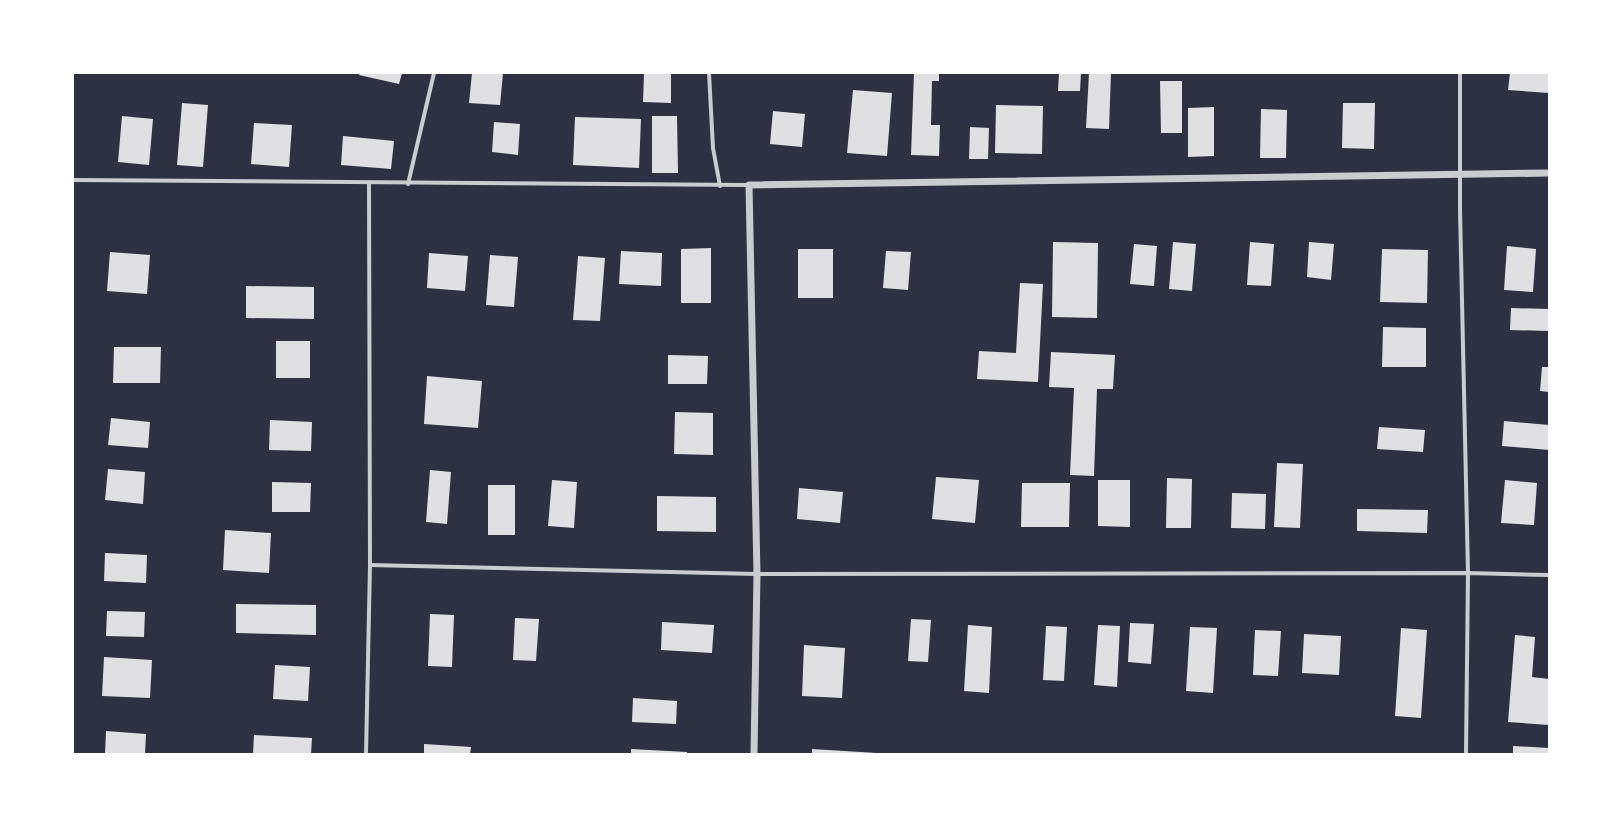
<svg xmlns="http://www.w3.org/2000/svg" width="1622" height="827" viewBox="0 0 1622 827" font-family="'PT Sans Narrow',sans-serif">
<rect width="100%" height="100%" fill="#2d3142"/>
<g fill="#e0e0e3">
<path d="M360 73H402L399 84 359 75Z"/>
<path d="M472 73H503L500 105 469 103Z"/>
<path d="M644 73H671V103L643 102Z"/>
<path d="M914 73H939V81H932L931 125H940L939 156 911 155Z"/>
<path d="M1059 73H1081L1080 91H1058Z"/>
<path d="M1089 73H1111L1109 129 1086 128Z"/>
<path d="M1510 73H1549V93L1508 90Z"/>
<path d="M1160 81H1182V133H1161Z"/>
<path d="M853 90 892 93 887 156 847 153Z"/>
<path d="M182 103 208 105 203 167 177 165Z"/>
<path d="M1343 103H1375L1374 149 1342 148Z"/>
<path d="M996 105 1043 106 1042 154 995 153Z"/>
<path d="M1214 107V156L1188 157V108Z"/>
<path d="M1261 109 1287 110 1286 158H1260Z"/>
<path d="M773 111 805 114 802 147 770 144Z"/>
<path d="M122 116 153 119 149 165 118 162Z"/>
<path d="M652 116H677L678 173H652Z"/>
<path d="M575 117 641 119 639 168 573 165Z"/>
<path d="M494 122 520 124 518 155 492 152Z"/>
<path d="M254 123 292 125 289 167 251 164Z"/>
<path d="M970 127 989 128 988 159H969Z"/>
<path d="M343 136 394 141 391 169 341 165Z"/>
<path d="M1053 242 1098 243 1097 318 1052 317Z"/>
<path d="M1173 242 1196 244 1192 291 1169 289Z"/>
<path d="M1250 242 1274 244 1271 286 1247 285Z"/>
<path d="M1309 242 1334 244 1331 280 1307 277Z"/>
<path d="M1134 244 1157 246 1154 286 1130 284Z"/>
<path d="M1507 246 1536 249 1533 292 1504 290Z"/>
<path d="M711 248V303H681V249Z"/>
<rect x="798" y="249" width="35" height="49"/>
<path d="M1382 249 1428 250 1427 303 1380 302Z"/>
<path d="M621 251 662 253 661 286 619 284Z"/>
<path d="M886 251 911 252 908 290 883 288Z"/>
<path d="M110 252 150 255 147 294 107 291Z"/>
<path d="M429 253 468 256 465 291 427 288Z"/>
<path d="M490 255 518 257 514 307 486 305Z"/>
<path d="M578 256 605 258 600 321 573 320Z"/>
<path d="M1020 283 1043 284 1038 382 977 379 979 351 1016 353Z"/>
<path d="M246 286 314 287V319L246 318Z"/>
<path d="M1511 308 1549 309V331L1510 330Z"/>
<path d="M1383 327 1426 328V367H1382Z"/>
<rect x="276" y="341" width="34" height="37"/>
<path d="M114 347H161L160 383H113Z"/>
<path d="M1051 352 1115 355 1113 389H1097L1094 476 1070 475 1074 388 1049 387Z"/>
<path d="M668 355 708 356 707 384H668Z"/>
<path d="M1542 367H1549V392L1540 391Z"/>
<path d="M427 376 482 381 478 428 424 424Z"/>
<path d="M675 412 713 413V455L674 454Z"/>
<path d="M111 418 150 422 148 448 108 445Z"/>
<path d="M270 420 312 422 311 451 269 450Z"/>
<path d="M1504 421 1549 425V450L1502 446Z"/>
<path d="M1379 427 1425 430 1423 452 1377 449Z"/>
<path d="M1277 463 1303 464 1300 528 1274 527Z"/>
<path d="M108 469 145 472 143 504 105 500Z"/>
<path d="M430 470 451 472 447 524 426 522Z"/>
<path d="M936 477 979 480 975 523 932 519Z"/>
<path d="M1167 478 1192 479 1191 528H1166Z"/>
<path d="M552 480 577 482 574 528 548 526Z"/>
<path d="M1098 480H1130V527L1098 526Z"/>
<path d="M1505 480 1537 483 1534 525 1501 523Z"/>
<path d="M272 482 311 483 310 512H272Z"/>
<path d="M1022 483H1070L1069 527H1021Z"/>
<rect x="488" y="485" width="27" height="50"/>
<path d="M799 488 843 492 840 523 797 519Z"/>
<path d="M1232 493 1266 494 1265 529 1231 528Z"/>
<path d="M657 496 716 497V532L657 531Z"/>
<path d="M1357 509 1428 510 1427 533 1357 531Z"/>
<path d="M225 530 271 533 269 573 223 570Z"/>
<path d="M105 553 147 555 146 583 104 581Z"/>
<path d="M236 604 316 605V635L236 633Z"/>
<path d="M107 611 145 612 144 637 106 636Z"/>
<path d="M430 614 454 615 452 667 428 666Z"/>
<path d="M515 618 539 619 536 661 513 660Z"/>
<path d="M911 619 931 620 928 662 908 661Z"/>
<path d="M662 622 714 625 712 653 661 650Z"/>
<path d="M1130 623 1154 624 1151 664 1128 662Z"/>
<path d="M968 625 992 627 989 693 964 691Z"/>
<path d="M1098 625 1120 626 1117 687 1094 685Z"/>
<path d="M1046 626 1067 627 1064 681 1043 680Z"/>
<path d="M1190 627 1217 628 1213 693 1186 691Z"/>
<path d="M1401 628 1427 630 1421 718 1395 716Z"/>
<path d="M1255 630 1281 631 1278 676 1253 675Z"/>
<path d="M1304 634 1341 636 1339 675 1302 673Z"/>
<path d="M1515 635 1535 637 1532 677 1549 679V725L1508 722Z"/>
<path d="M804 645 845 648 842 698 802 696Z"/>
<path d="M104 657 152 660 150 698 102 696Z"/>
<path d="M275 665 310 667 308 701 273 699Z"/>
<path d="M633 698 677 701 676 724 632 722Z"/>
<path d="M106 731 146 734 145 754H105Z"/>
<path d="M254 735 312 738 311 754H253Z"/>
<path d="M424 744 471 747 470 754H424Z"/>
<path d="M1513 746 1549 748V754H1513Z"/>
<path d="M631 749 687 752V754H631Z"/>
<path d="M812 749 877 753V754H812Z"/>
</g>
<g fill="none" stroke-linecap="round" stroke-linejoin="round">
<g stroke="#caccd0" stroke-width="4">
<path d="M709 73 713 148 720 186"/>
<path d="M1460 73V210L1468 573 1466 754"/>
<path d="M73 180 749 185"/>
<path d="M408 184 434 73"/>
<path d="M370 565 757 574 1468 573 1549 575"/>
<path d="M366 754 370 565 369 183"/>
</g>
<path stroke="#caccd0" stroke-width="7" d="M754 754 757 574 749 185 1549 173"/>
</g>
<rect width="1622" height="827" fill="none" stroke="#ffffff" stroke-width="148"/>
</svg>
